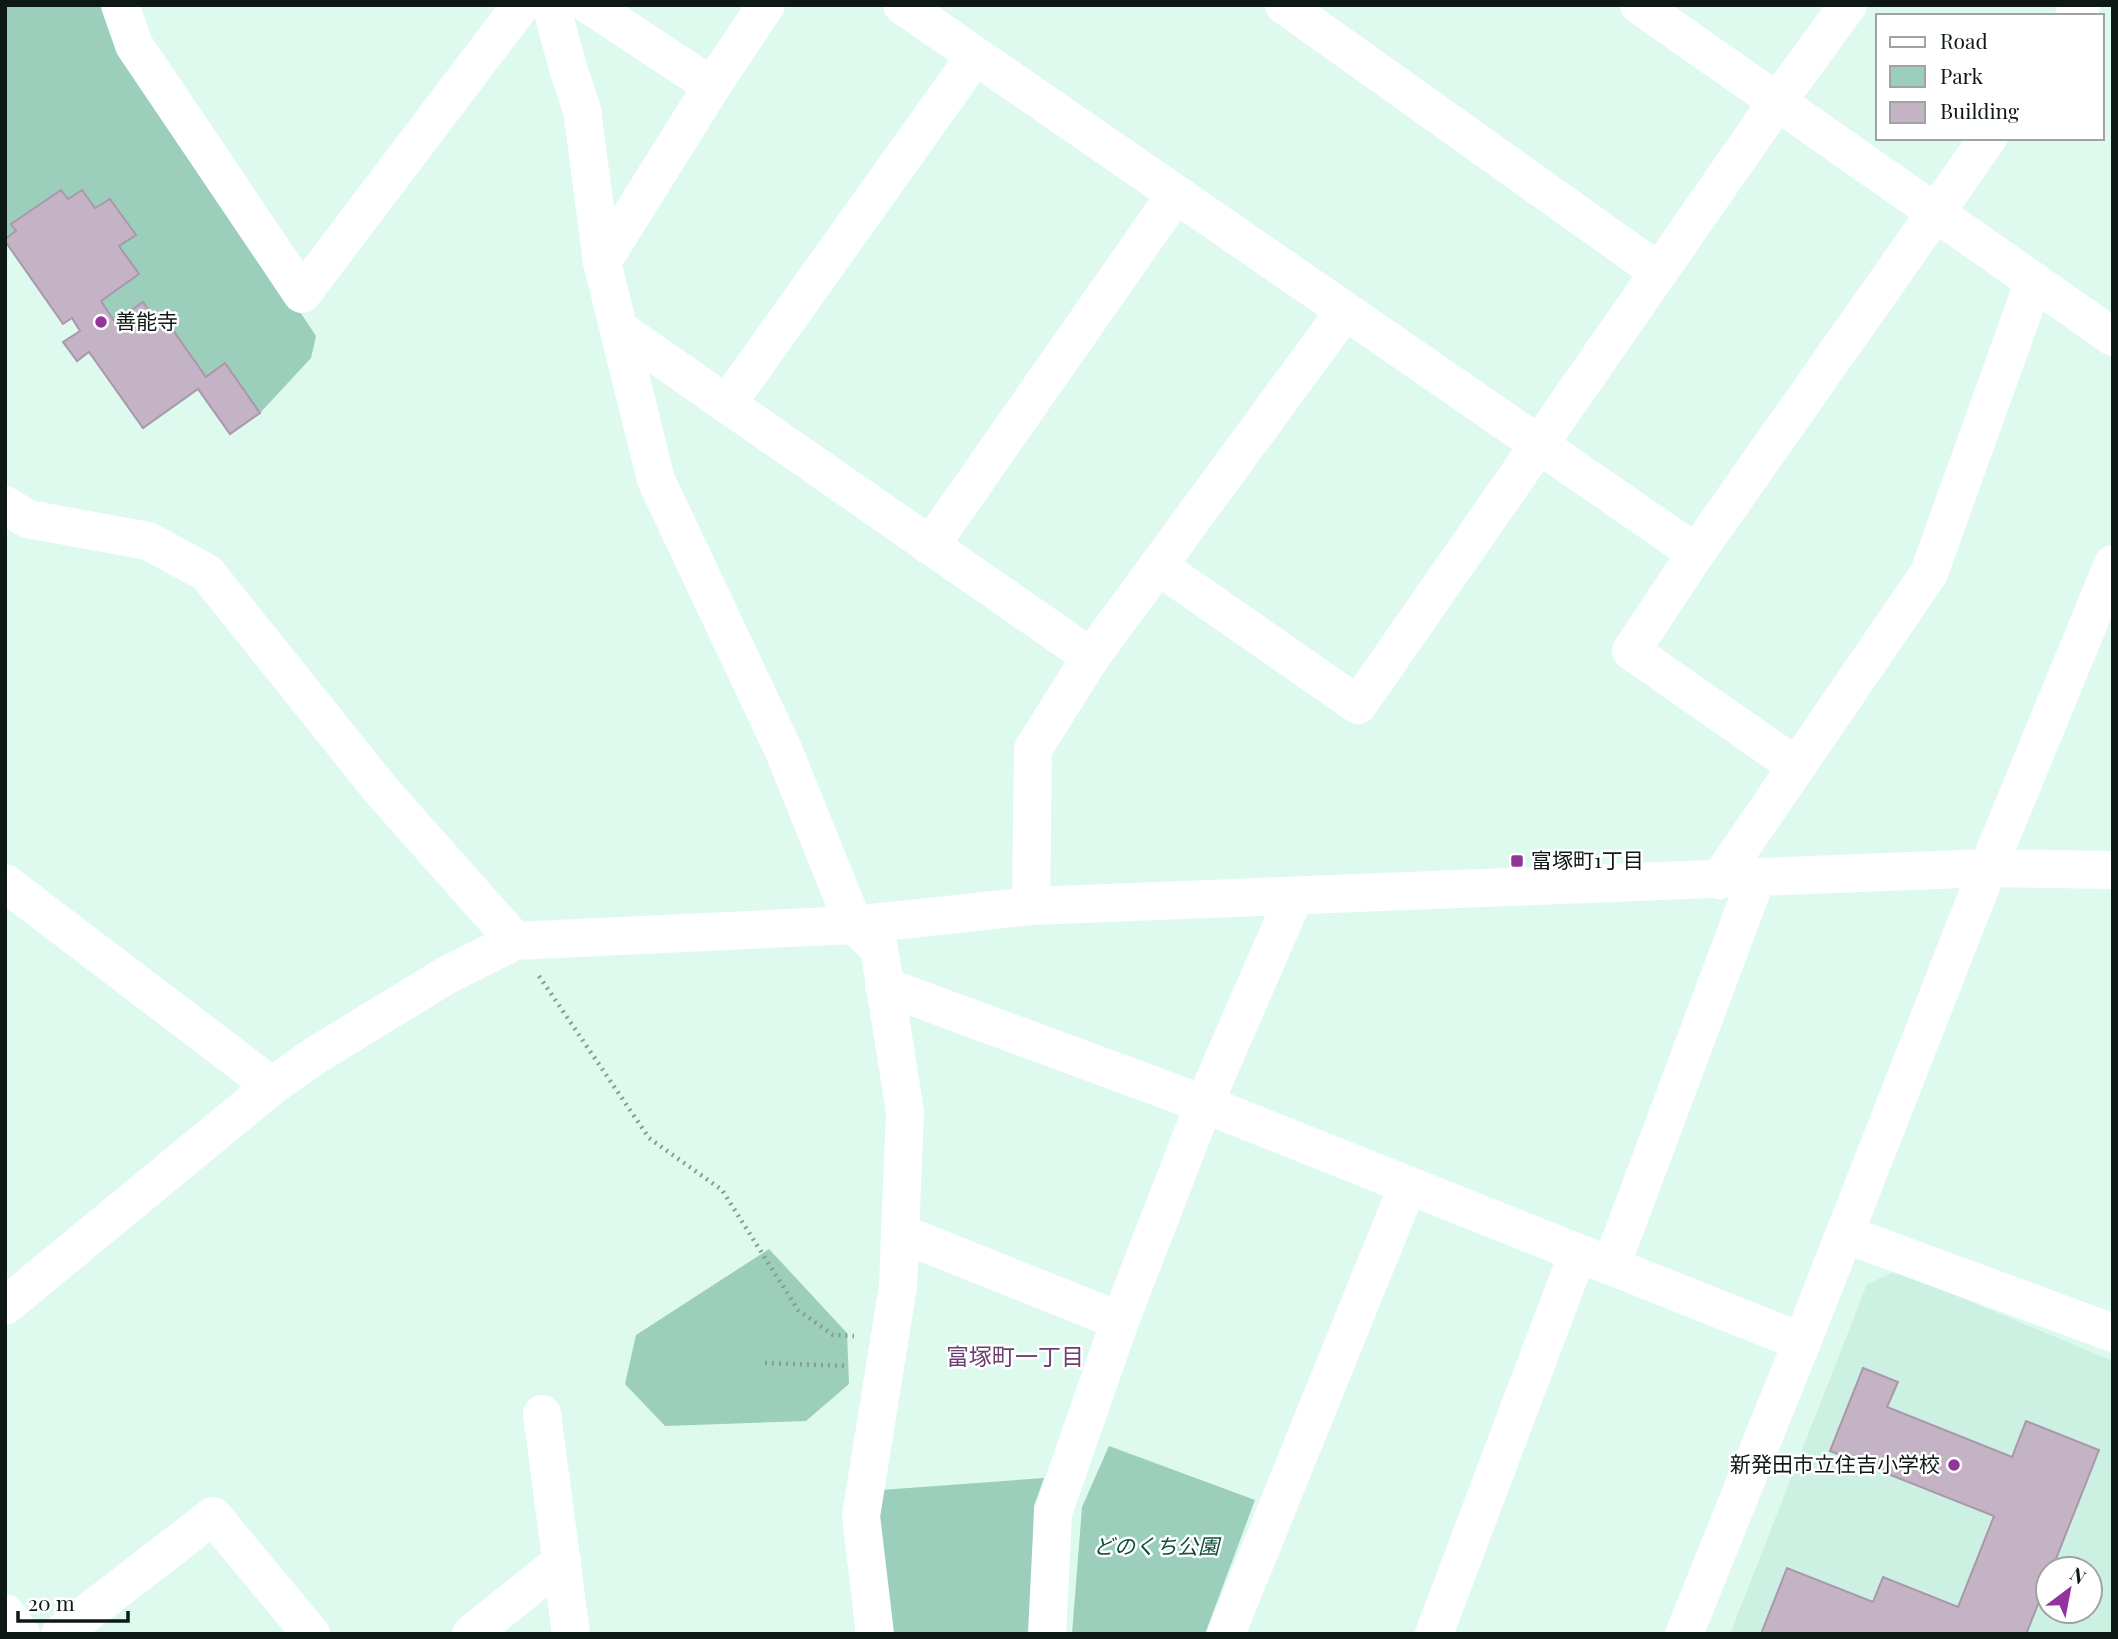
<svg xmlns="http://www.w3.org/2000/svg" width="2118" height="1639" viewBox="0 0 2118 1639" font-family="'Playfair Display','Noto Sans JP',serif">
<rect width="100%" height="100%" fill="#defaee"/>
<path fill="#ccf1e2" fill-rule="evenodd" d="M1897 1271 2113 1361V1634H1730L1867 1284ZM2048 1569H2090V1611H2048Z"/>
<g fill="#9bcfbb">
<path d="M5 5H114L136 65 316 336 311 358 260 413 226 364 206 377 164 316 156 321 143 302 115 322 101 301 119 246 135 235 110 199 95 208 68 199 61 190 11 224 16 231 5 239Z"/>
<path d="M769 1249 847 1333 849 1384 806 1421 665 1426 625 1384 636 1335Z"/>
<path d="M1109 1446 1255 1500 1205 1634H1072L1082 1507Z"/>
<path d="M1044 1478 1034 1506 1032 1634H891L877 1555 881 1490Z"/>
</g>
<g fill="#c4b2c5" stroke="#a998ab" stroke-width="2">
<path d="M61 190 68 199 82 190 95 208 110 199 136 235 119 246 139 274 101 301 115 322 143 302 156 321 163 316 206 377 225 363 260 413 230 434 198 389 143 428 89 352 77 361 63 342 80 331 72 318 63 324 5 241V239L16 231 11 224Z"/>
<path d="M1863 1368 1898 1382 1887 1407 2012 1457 2026 1421 2099 1450 2052 1569H2048V1579L2027 1632 2030 1634H1761L1787 1568 1873 1602 1883 1577 1958 1607 1994 1516 1830 1451Z"/>
</g>
<g fill="none" stroke-linecap="round" stroke-linejoin="round">
<g stroke="#889c94" stroke-width="4.5" stroke-dasharray="2 5" stroke-linecap="butt">
<path d="M539 976 649 1138 722 1190 798 1310 833 1335 854 1336"/>
<path d="M765 1363 848 1366"/>
</g>
<g stroke="#fff" stroke-width="38">
<path d="M120 5 134 45 302 294 521 5"/>
<path d="M551 5 568 68 582 110 602 262 656 480 783 749 854 925 879 948 905 1112 898 1286 861 1516 875 1634"/>
<path d="M589 5 712 86"/>
<path d="M902 5 1696 553"/>
<path d="M1284 5 1659 272"/>
<path d="M1639 5 2113 337"/>
<path d="M2074 16 2081 5"/>
<path d="M602 262 712 86 766 5"/>
<path d="M619 329 1091 657"/>
<path d="M727 404 975 56"/>
<path d="M5 505 28 519 148 541 207 573 381 790 515 941"/>
<path d="M930 546 1176 194"/>
<path d="M1158 566 1358 705 1777 102 1848 5"/>
<path d="M1796 766 1631 651 1696 553 1988 138"/>
<path d="M1719 880 1929 573 2034 281"/>
<path d="M5 883 272 1086"/>
<path d="M1031 906 1033 749 1091 657 1345 311"/>
<path d="M884 986 1204 1104 1802 1342"/>
<path d="M900 1233 1120 1321"/>
<path d="M1845 1234 2113 1333"/>
<path d="M1611 1266 1756 879"/>
<path d="M542 1414 571 1634"/>
<path d="M60 1634 213 1516 311 1634"/>
<path d="M471 1634 562 1561"/>
<path d="M1047 1634 1053 1513 1120 1321 1204 1104 1294 897"/>
<path d="M1226 1634 1408 1185"/>
<path d="M1434 1634 1578 1253"/>
</g>
<g stroke="#fff" stroke-width="38">
<path d="M5 1306 272 1086 316 1055 447 975 515 941 854 925 1031 906 1988 868 2113 870"/>
<path d="M5 1613 21 1634"/>
<path d="M1684 1634 1802 1342 1988 868 2113 564"/>
</g>
</g>
<g fill="#93349d" stroke="#fff" stroke-width="2.5">
<circle cx="101" cy="322" r="7"/>
<rect x="1510" y="854" width="14" height="14" rx="3.5"/>
<circle cx="1954" cy="1465" r="7"/>
</g>
<g text-anchor="middle" stroke-width="5" stroke-linejoin="round" paint-order="stroke">
<g font-size="21" fill="#0e1814" stroke="#fff" text-anchor="start">
<text x="115" y="329">善能寺</text>
<text x="1531" y="868">富塚町1丁目</text>
<text x="1940" y="1472" text-anchor="end">新発田市立住吉小学校</text>
</g>
<g font-size="21" font-style="italic" fill="#0c4d3b" stroke="#fff">
<text x="1156" y="1554">どのくち公園</text>
</g>
<g font-size="23" fill="#6e3e73" stroke="#fff">
<text x="1015" y="1365">富塚町一丁目</text>
</g>
</g>
<rect width="2118" height="1639" fill="none" stroke="#0e1814" stroke-width="14"/>
<rect x="1876" y="14" width="228" height="126" fill="#ffffff" stroke="#9fa3a1" stroke-width="2"/>
<rect x="1890" y="37" width="35" height="10" fill="#ffffff" stroke="#9fa3a1" stroke-width="2"/>
<text x="1940" y="49" font-size="21" fill="#0e1814">Road</text>
<rect x="1890" y="66" width="35" height="21" fill="#9bcfbb" stroke="#9fa3a1" stroke-width="2"/>
<text x="1940" y="84" font-size="21" fill="#0e1814">Park</text>
<rect x="1890" y="102" width="35" height="21" fill="#c4b2c5" stroke="#9fa3a1" stroke-width="2"/>
<text x="1940" y="119" font-size="21" fill="#0e1814">Building</text>
<g transform="translate(2069 1590) rotate(32)"><circle r="33" fill="#ffffff" stroke="#9fa3a1" stroke-width="2"/>
<path d="M0-5L12 26L0 18L-12 26Z" fill="#93349d"/>
<text y="-10" font-size="19" font-weight="bold" text-anchor="middle" fill="#0e1814">N</text>
</g>
<path d="M18 1611v10h110v-10" fill="none" stroke="#0e1814" stroke-width="3.5"/>
<text x="28" y="1611" font-size="21" fill="#0e1814" stroke="#ffffff" stroke-width="5" paint-order="stroke">20 m</text>
</svg>
